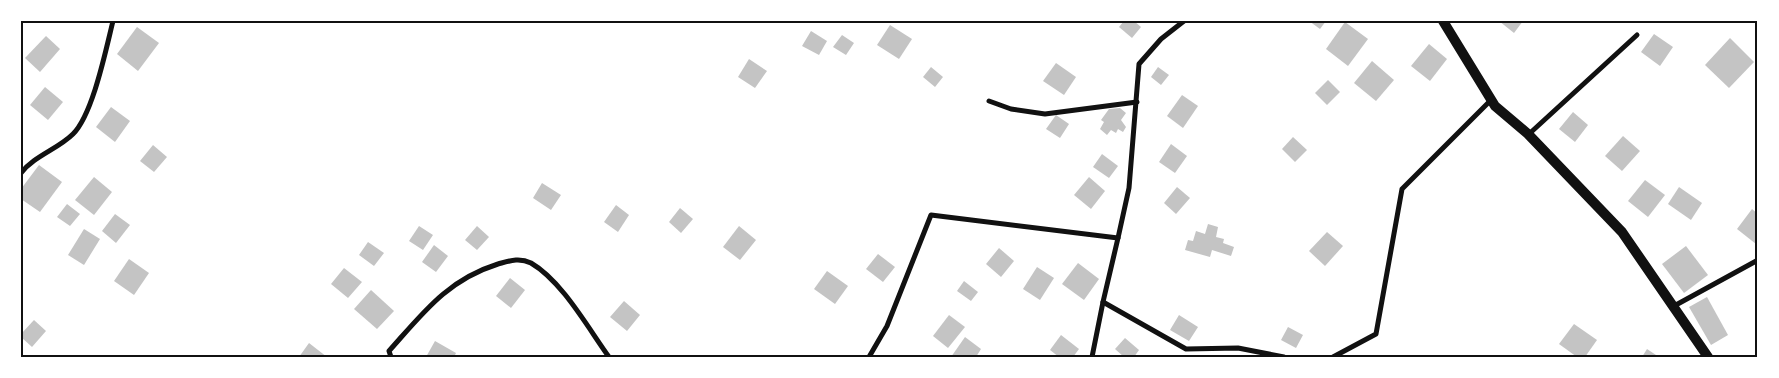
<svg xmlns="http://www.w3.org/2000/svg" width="1779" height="378" viewBox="0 0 1779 378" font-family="Barlow,sans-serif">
<rect width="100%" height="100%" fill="#fff"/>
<g fill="#c4c4c4">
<path d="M1124 21H1134L1141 27 1132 38 1119 27Z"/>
<path d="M1309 21H1326L1320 29Z"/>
<path d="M1499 21H1523L1514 33Z"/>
<path d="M1345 22 1368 39 1348 66 1326 49Z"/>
<path d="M890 25 912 39 899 59 877 45Z"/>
<path d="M137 27 159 43 138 71 117 54Z"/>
<path d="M811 31 827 41 819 55 802 46Z"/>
<path d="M1654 34 1673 47 1660 66 1641 52Z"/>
<path d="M842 35 854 43 846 55 833 47Z"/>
<path d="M46 36 60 49 40 72 25 58Z"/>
<path d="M1730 38 1754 62 1729 88 1705 65Z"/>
<path d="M1429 44 1447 59 1430 81 1411 66Z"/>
<path d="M749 59 767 71 755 88 738 77Z"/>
<path d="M1372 61 1394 80 1376 101 1354 83Z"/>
<path d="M1056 63 1076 77 1064 95 1043 81Z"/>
<path d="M931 67 943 77 935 87 923 77Z"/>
<path d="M1158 67 1169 75 1161 85 1151 77Z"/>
<path d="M1328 80 1340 92 1327 105 1315 93Z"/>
<path d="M45 87 63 102 48 120 30 105Z"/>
<path d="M1182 95 1198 106 1183 128 1167 116Z"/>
<path d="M111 107 130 121 115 142 96 127Z"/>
<path d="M1120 108 1126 113 1121 120 1126 127 1123 132 1118 129 1116 133 1111 130 1107 135 1100 129 1104 122 1101 120 1109 109Z"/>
<path d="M1573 112 1588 125 1575 142 1559 129Z"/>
<path d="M1056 115 1069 124 1060 138 1046 129Z"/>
<path d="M1623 136 1640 151 1622 171 1605 156Z"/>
<path d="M1293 137 1307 150 1295 162 1282 149Z"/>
<path d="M1171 144 1187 156 1175 173 1159 162Z"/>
<path d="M153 145 167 157 154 172 140 161Z"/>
<path d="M1102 154 1118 166 1109 178 1093 167Z"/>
<path d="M39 165 62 182 40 212 21 199V189Z"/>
<path d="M94 177 112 192 94 215 75 200Z"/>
<path d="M1089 177 1105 191 1091 209 1074 195Z"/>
<path d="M1645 180 1665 195 1648 217 1628 201Z"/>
<path d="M542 183 561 195 551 210 533 198Z"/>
<path d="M1177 187 1190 198 1176 214 1164 203Z"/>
<path d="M1679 187 1702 203 1691 220 1668 204Z"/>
<path d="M67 204 80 214 70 226 57 217Z"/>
<path d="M616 205 629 215 618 232 604 222Z"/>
<path d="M680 208 693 219 681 233 669 222Z"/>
<path d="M1752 209 1758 214V241L1756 244 1737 229Z"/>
<path d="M115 214 130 225 116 243 102 231Z"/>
<path d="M1208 224 1218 227 1216 237 1224 239 1223 243 1234 247 1231 256 1212 250 1210 257 1185 250 1188 240 1193 241 1196 231 1205 234Z"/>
<path d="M419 226 433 235 423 250 409 241Z"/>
<path d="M477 226 489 237 477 250 465 240Z"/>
<path d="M739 226 756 240 740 260 723 247Z"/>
<path d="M84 229 100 239 84 265 68 255Z"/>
<path d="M1327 232 1343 246 1325 266 1309 251Z"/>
<path d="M368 242 384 253 374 266 359 255Z"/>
<path d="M434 245 448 256 436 272 422 262Z"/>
<path d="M1686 246 1708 275 1684 293 1662 264Z"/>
<path d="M999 248 1014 261 1001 277 986 264Z"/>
<path d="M878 254 895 267 883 282 866 269Z"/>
<path d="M129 259 149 273 134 295 114 281Z"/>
<path d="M1078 263 1099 279 1084 300 1062 284Z"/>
<path d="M1037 267 1054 278 1040 300 1023 289Z"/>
<path d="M344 268 362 282 348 298 331 284Z"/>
<path d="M827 271 848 286 835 304 814 289Z"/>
<path d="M510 278 525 290 511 308 496 296Z"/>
<path d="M964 281 978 292 971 301 957 291Z"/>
<path d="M371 290 394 311 377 329 354 309Z"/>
<path d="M1707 297 1728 335 1711 345 1689 307Z"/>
<path d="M624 301 640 315 627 331 610 317Z"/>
<path d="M949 315 965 327 948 348 933 336Z"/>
<path d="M1179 315 1198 327 1189 341 1170 330Z"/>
<path d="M34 320 46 331 32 347 21 337V334Z"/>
<path d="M1574 324 1597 340 1585 357H1577L1559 344Z"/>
<path d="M1288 327 1303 335 1296 348 1281 340Z"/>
<path d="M1061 335 1079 349 1073 357H1059L1050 350Z"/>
<path d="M965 337 981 349 976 357H951Z"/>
<path d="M1125 338 1139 350 1134 357H1124L1115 349Z"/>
<path d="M435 341 456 353 454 357H426Z"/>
<path d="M309 343 327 357H299Z"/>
<path d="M1647 349 1659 357H1642Z"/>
</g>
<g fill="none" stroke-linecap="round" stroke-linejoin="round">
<g stroke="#111" stroke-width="5">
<path d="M989 101 1011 109 1045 114 1137 102"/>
<path d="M1529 134 1637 35"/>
<path d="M21 173C34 156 58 149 73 134 93 114 106 49 113 21"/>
<path d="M1118 238 1129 188 1139 64 1161 39 1184 21"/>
<path d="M1674 306 1758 260"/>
<path d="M391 357 389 351C423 313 447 280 498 264 509 261 519 257 531 263 562 281 588 328 609 357"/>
<path d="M869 357 887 326 931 215 1118 238 1103 302 1186 349 1238 348 1284 357"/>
<path d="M1092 357 1103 302"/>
<path d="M1333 357 1376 334 1402 189 1491 100"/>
</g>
<path stroke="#111" stroke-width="10" d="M1443 21 1495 106 1528 134 1622 232 1708 357"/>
</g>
<rect width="1779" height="378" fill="none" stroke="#ffffff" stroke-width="45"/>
<rect x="22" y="22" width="1734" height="334" fill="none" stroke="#111" stroke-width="2"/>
</svg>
